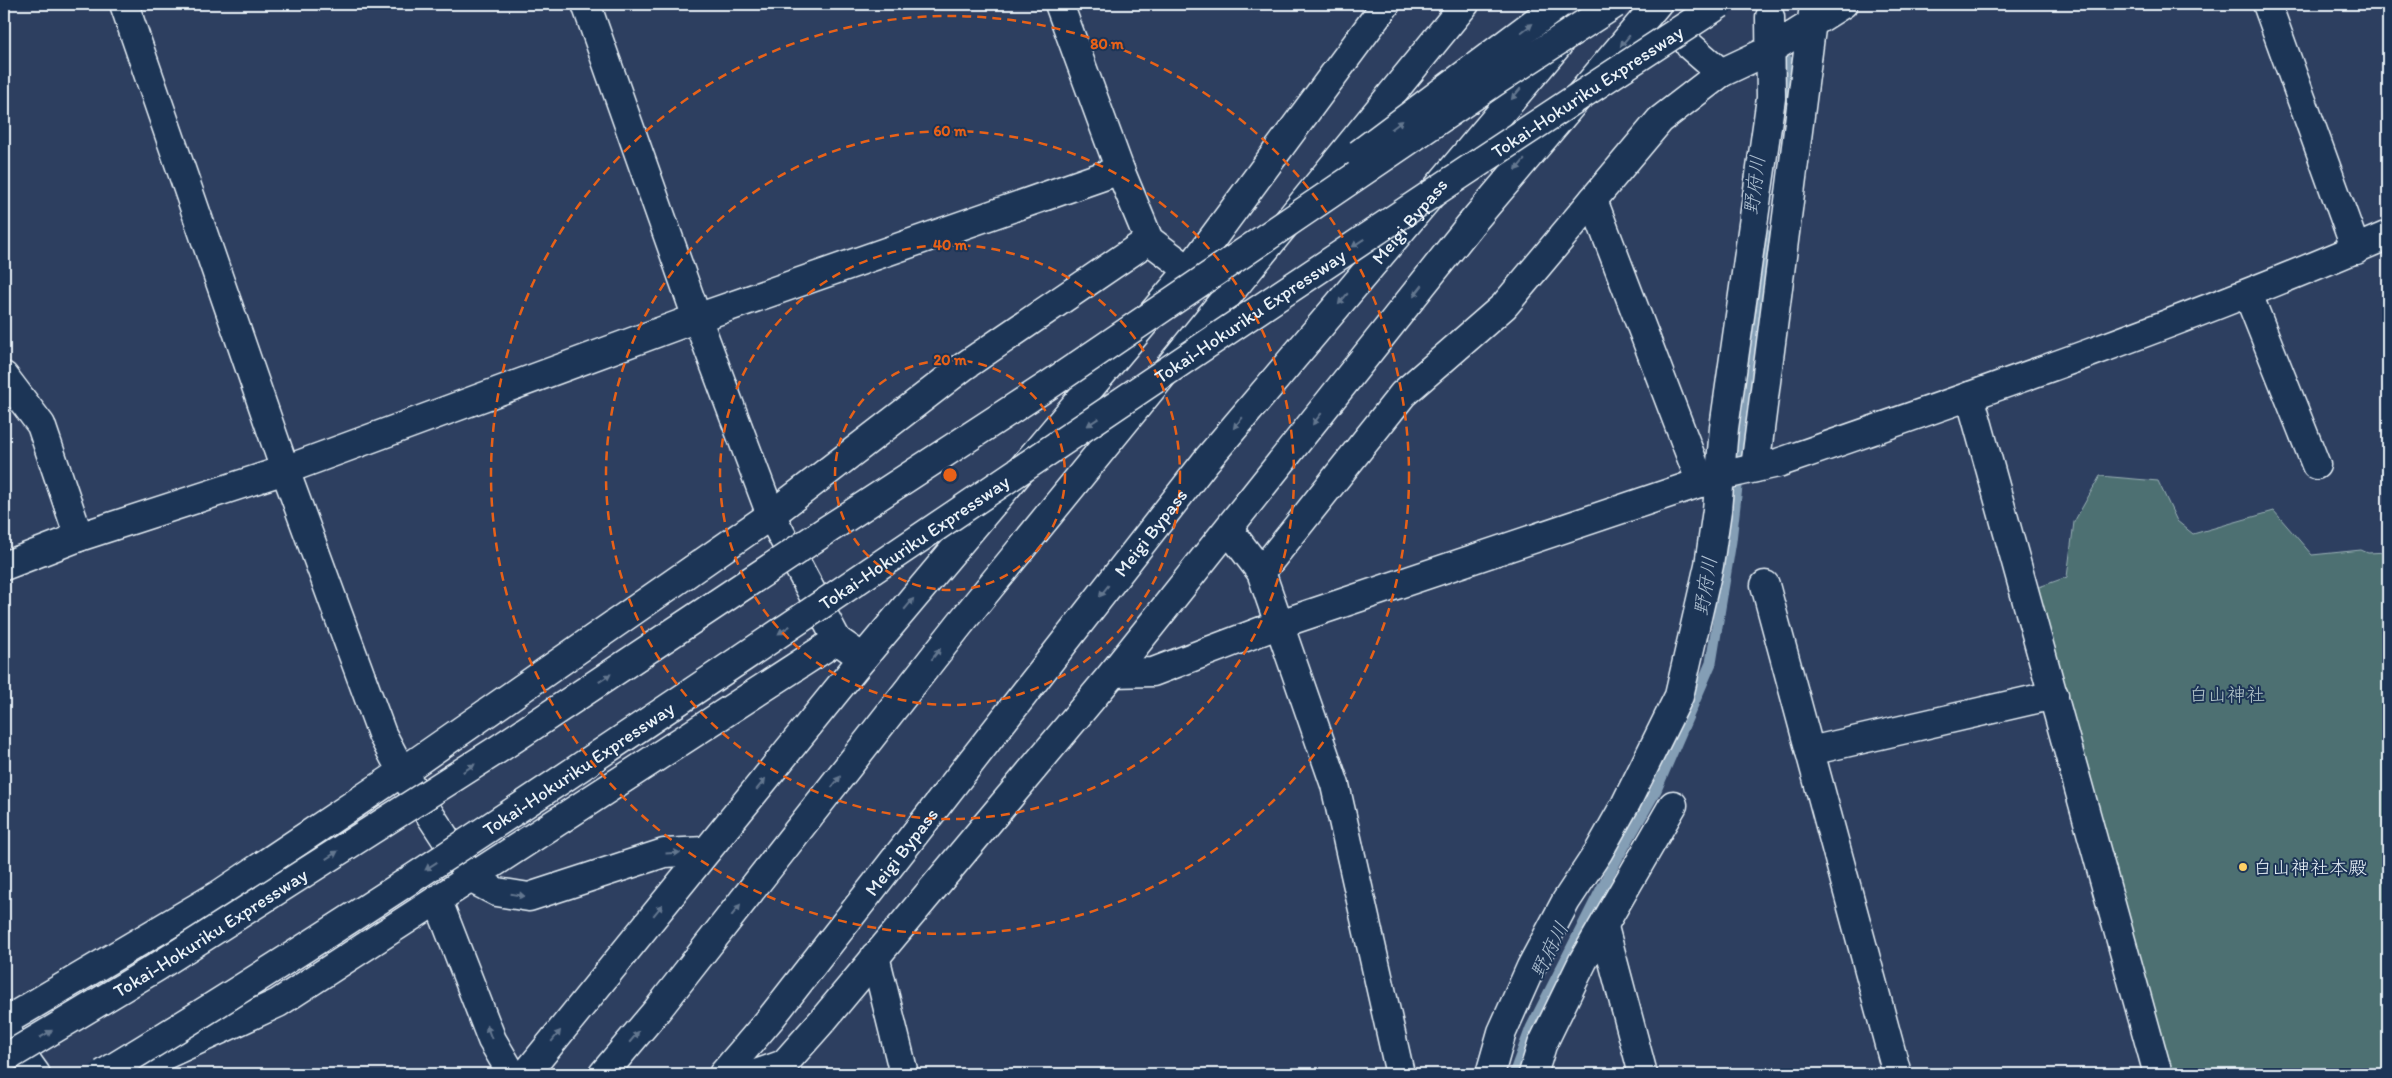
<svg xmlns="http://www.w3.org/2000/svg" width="2392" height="1078" viewBox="0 0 2392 1078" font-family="Itim,'Klee One',sans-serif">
<rect width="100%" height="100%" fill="#2d3f60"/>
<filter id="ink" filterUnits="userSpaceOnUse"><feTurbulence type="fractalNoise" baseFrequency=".02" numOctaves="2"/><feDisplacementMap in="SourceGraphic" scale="10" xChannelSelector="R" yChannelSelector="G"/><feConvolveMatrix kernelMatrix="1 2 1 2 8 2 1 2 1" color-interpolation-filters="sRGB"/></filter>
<g filter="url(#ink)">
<path fill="#4d7072" stroke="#9ab0b5" d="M2100 476 2158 481 2177 521 2193 534 2274 511 2312 555 2361 550 2368 553 2388 552V1074H2171L2025 592 2067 577 2074 522Z"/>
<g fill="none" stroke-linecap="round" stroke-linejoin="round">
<g stroke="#849eb5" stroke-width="11">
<path d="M1783 99 1788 61"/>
<path d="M1514 1074 1531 1028 1614 864 1656 790 1711 663 1731 541 1765 234"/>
</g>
<path stroke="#495a77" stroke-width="28" stroke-dasharray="28 14" stroke-linecap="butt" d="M1638 4 1690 46"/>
<defs>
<g id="minor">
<path d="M124 4 285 470 382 734 402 772 472 879 497 892 529 897 664 853 705 851"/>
<path d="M586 4 697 318 771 515 837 640"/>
<path d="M1059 4 1120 170 1149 240 1189 270"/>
<path d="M2267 4 2356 250"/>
<path d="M1690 46 1721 73"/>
<path d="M1593 200 1701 483"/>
<path d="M2248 294 2316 465"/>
<path d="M4 376 41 425 79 537"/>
<path d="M1970 396 2158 1074"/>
<path d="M1755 468 1813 13"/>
<path d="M1229 530 1261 572 1335 785 1400 1074"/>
<path d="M4 566 79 537 285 470 697 318 1120 170"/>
<path d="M1261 572 1403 394 1504 306 1660 120 1721 73 1770 50 1843 4"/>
<path d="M1765 585 1897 1074"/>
<path d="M1113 673 1153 672 1280 624 1720 476 1778 463C1983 392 2189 321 2388 235"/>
<path d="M1810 751 2054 695"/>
<path d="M438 901 492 1040 512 1074"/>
<path d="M1604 927 1643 1074"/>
<path d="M875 956 904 1074"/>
<path d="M4 1022 220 894 402 772 771 515 963 367 1149 240"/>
<path d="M124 1074 278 1003 837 640 863 658"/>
<path d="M526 1074 863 658 1189 270 1386 4"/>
<path d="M756 1074 784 1064 823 1020 1113 673 1470 225 1657 4"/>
<path d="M1490 1074 1502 1032 1531 967 1566 901 1599 851 1626 803 1679 696 1709 565 1717 510 1724 428 1771 98 1770 17"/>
<path d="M1533 1074 1542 1045 1583 961 1673 805"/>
</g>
<path id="tertiary" d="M4 1029 36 1074"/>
<g id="trunk">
<path d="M603 1074 658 1009 959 625 1465 4"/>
<path id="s1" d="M723 1074 771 1018 1206 461 1558 45"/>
</g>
</defs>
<use href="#minor" stroke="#e8f1f8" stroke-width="31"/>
<use href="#tertiary" stroke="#e8f1f8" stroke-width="31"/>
<use href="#trunk" stroke="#e8f1f8" stroke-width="31"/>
<use href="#minor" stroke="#1d3557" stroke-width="28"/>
<use href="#tertiary" stroke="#1d3557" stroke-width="28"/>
<use href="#trunk" stroke="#1d3557" stroke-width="28"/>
<defs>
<g id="motorway-bridge">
<path d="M1359 154 1559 4"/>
<path id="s2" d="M4 1059 157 967 497 750 827 530 1049 385 1499 79 1615 4"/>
<path id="s3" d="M103 1074C347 926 584 765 821 605 1119 403 1418 201 1720 4"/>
</g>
</defs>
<use href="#motorway-bridge" stroke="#e8f1f8" stroke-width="31" stroke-linecap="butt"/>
<use href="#motorway-bridge" stroke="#1d3557" stroke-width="28"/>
</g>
<defs><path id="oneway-solid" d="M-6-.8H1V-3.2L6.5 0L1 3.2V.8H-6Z" transform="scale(1.25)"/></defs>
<g fill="#64778f">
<use href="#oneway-solid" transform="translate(1527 28) rotate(-37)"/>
<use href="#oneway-solid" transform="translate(1625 41) rotate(130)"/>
<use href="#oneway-solid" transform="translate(1516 94) rotate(130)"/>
<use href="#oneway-solid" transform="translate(1397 125) rotate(-37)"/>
<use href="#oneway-solid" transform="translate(1520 165) rotate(130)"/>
<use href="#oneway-solid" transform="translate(1358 243) rotate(146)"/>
<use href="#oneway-solid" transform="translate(1418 291) rotate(128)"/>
<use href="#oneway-solid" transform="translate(1343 299) rotate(130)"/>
<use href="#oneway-solid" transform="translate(1317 419) rotate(128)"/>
<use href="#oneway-solid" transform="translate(1093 422) rotate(146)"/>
<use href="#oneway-solid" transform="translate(1238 423) rotate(130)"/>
<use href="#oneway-solid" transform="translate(1104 591) rotate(128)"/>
<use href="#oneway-solid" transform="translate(909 604) rotate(-50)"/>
<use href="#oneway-solid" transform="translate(784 630) rotate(146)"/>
<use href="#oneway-solid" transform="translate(936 654) rotate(-52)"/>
<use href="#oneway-solid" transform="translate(605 678) rotate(-34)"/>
<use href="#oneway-solid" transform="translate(469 768) rotate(-33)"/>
<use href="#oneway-solid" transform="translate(836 782) rotate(-52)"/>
<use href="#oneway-solid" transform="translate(761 784) rotate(-51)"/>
<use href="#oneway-solid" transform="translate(673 853) rotate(-3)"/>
<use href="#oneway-solid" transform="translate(332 855) rotate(-33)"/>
<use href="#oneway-solid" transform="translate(431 866) rotate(147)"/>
<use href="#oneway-solid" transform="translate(518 895) rotate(10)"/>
<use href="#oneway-solid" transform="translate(658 910) rotate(-51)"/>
<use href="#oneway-solid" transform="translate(736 910) rotate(-52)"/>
<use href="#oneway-solid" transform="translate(489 1032) rotate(-111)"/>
<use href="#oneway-solid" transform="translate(46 1034) rotate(-31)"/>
<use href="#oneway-solid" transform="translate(556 1036) rotate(-51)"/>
<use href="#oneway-solid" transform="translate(634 1037) rotate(-50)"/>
</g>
</g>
<g fill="none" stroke="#e86118" stroke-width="2.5" stroke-dasharray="9 6">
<circle cx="950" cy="475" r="115"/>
<circle cx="950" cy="475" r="230"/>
<circle cx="950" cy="475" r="344"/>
<circle cx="950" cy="475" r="459"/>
</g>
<circle fill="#ffd166" stroke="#1d3557" stroke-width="2" cx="2243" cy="867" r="5"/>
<g text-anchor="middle" stroke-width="4" stroke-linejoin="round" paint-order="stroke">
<g font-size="19" fill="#e8f1f8" stroke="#1d3557">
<text dy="7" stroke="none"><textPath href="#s3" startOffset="1780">Tokai-Hokuriku Expressway</textPath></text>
<text dy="7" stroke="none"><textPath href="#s1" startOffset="1095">Meigi Bypass</textPath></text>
<text dy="7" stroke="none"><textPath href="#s3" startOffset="1375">Tokai-Hokuriku Expressway</textPath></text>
<text dy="7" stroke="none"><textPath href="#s1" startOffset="690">Meigi Bypass</textPath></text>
<text dy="7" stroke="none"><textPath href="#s3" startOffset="970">Tokai-Hokuriku Expressway</textPath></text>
<text dy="7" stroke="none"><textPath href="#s3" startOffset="565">Tokai-Hokuriku Expressway</textPath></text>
<text dy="7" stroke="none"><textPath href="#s1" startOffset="285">Meigi Bypass</textPath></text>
<text dy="7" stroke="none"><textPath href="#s2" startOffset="242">Tokai-Hokuriku Expressway</textPath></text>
</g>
<g font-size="19" fill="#b2c4c9" stroke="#1d3557">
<text x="2227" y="701">白山神社</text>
</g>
<g font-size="19" fill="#e8f1f8" stroke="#1d3557" text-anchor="start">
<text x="2253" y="874">白山神社本殿</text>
</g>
<g font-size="20" font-style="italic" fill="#aec0d1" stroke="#1d3557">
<text transform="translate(1754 185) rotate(-83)" y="7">野府川</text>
<text transform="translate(1705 586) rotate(-81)" y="7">野府川</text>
<text transform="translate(1549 950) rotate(-63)" y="7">野府川</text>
</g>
</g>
<circle cx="950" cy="475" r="8" fill="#e86118" stroke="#1d3557" stroke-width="2.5"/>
<g font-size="15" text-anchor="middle" font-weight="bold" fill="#e86118" stroke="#1d3557" stroke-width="4" stroke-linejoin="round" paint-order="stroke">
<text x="1107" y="49">80 m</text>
<text x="950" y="136">60 m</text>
<text x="950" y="250">40 m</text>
<text x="950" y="365">20 m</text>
</g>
<rect width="2392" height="1078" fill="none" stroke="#1d3557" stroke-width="20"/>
<rect x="10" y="10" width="2372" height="1058" fill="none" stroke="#e8f1f8" stroke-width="2" filter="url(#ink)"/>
</svg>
